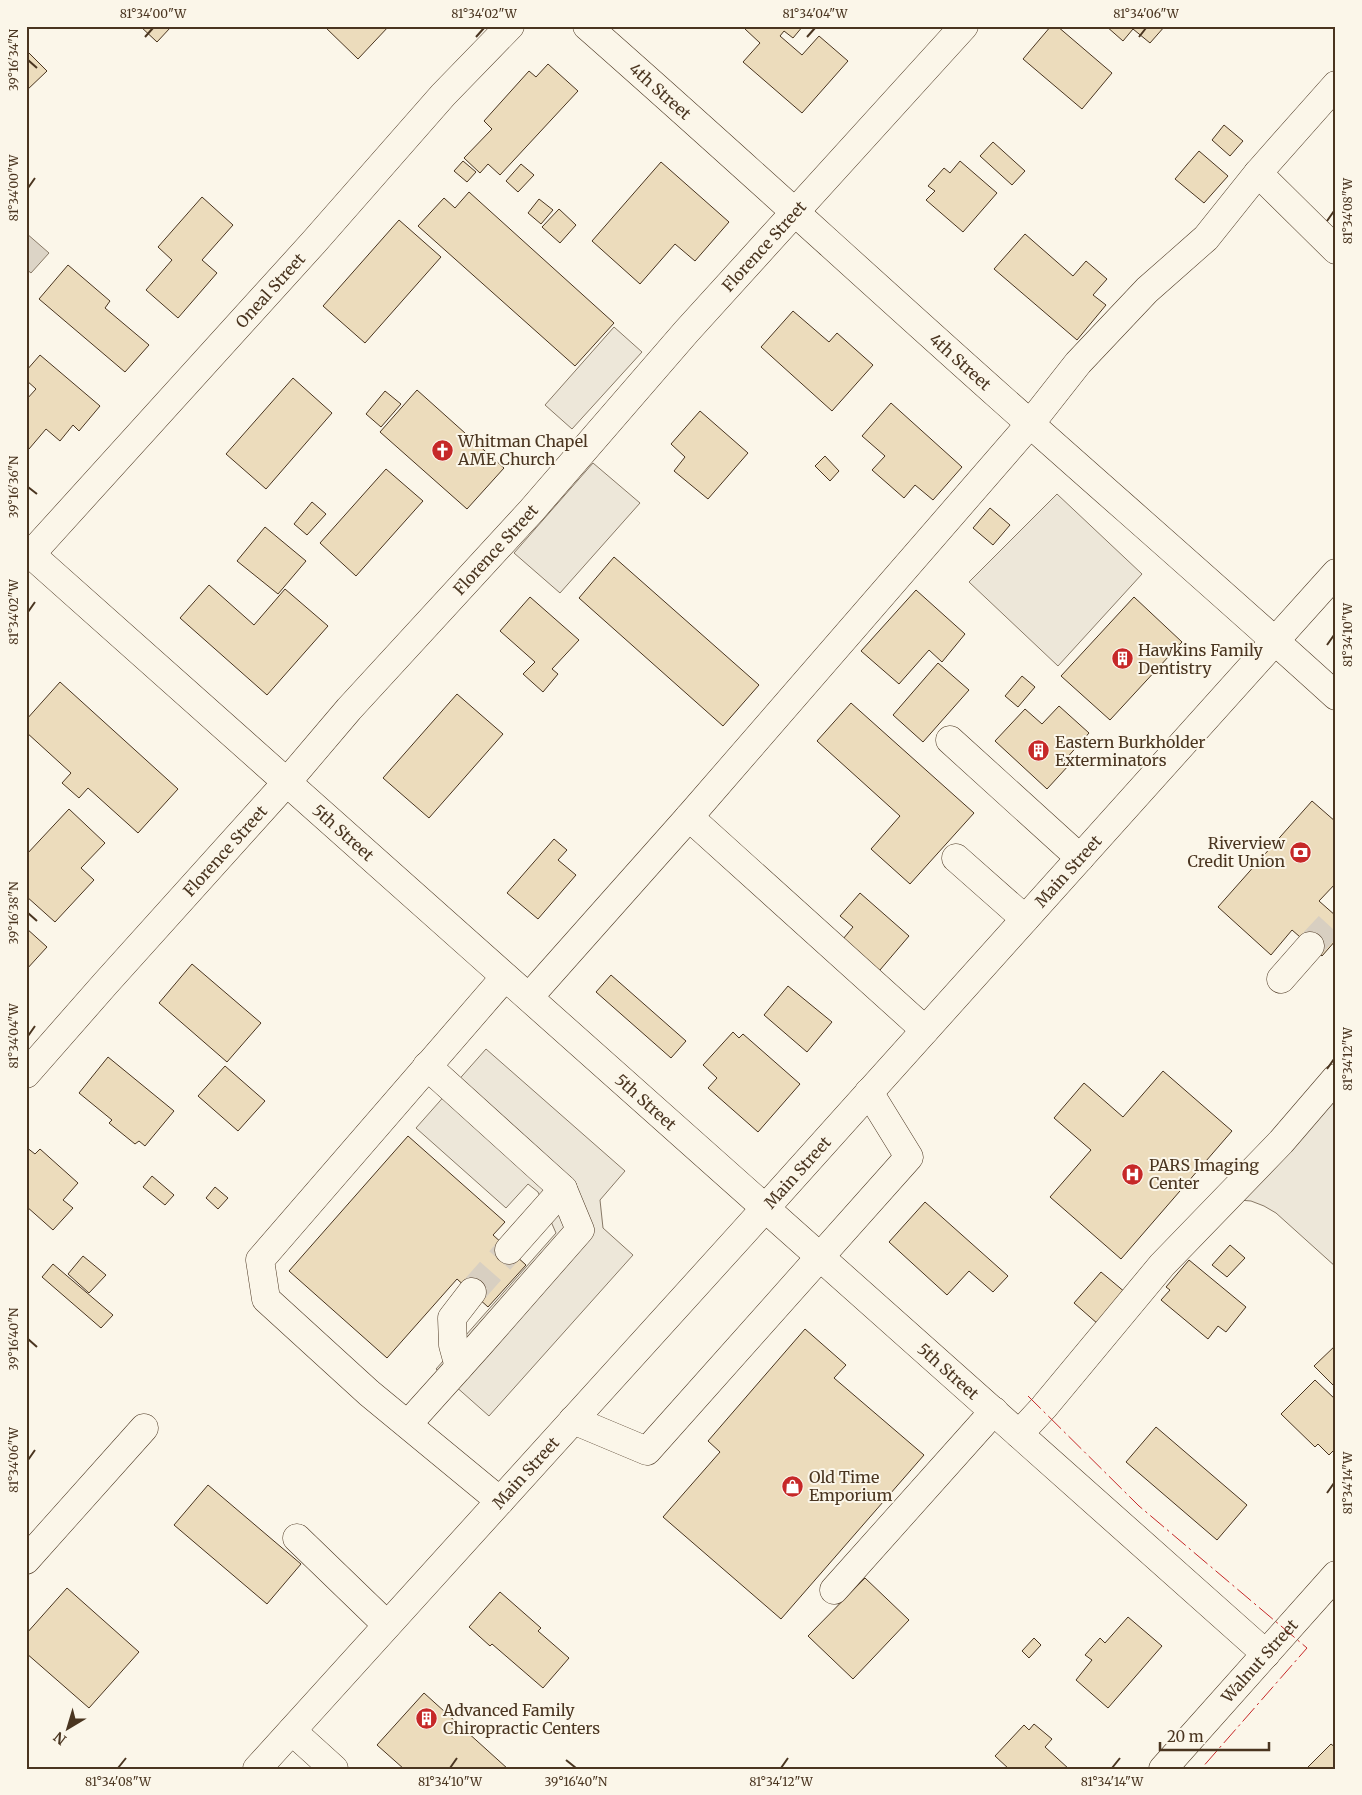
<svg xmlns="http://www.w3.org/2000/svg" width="1362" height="1795" viewBox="0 0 1362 1795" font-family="Merriweather,serif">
<rect width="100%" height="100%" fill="#fbf6e9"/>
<g fill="#ede7d9" stroke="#887966">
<path d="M614 327 642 352 572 429 545 405Z"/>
<path d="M593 463 640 503 560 593 514 553Z"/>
<path d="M1057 494 1142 574 1058 666 969 582Z"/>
<path d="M486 1049 625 1171 600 1200 603 1228 633 1255 489 1416 436 1369 556 1233 538 1192 528 1184 506 1208 416 1128Z"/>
<path d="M1336 1091V1267L1276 1213 1264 1206 1251 1201 1239 1200Z"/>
</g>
<path fill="#dcd4c6" stroke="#887966" d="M26 233 49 253 31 273 26 269Z"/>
<g fill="#ecdcbc" stroke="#4a3520">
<path d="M140 26H169L170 28 157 42Z"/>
<path d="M324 26H389L358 59Z"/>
<path d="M747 26H803L793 38 784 31 780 36 802 55 819 36 848 61 802 113 743 62 760 43 745 29Z"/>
<path d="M1051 26H1057L1112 73 1082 109 1023 59Z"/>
<path d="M1106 26H1165L1150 43 1133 29 1123 41Z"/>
<path d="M26 50 47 71 26 91Z"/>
<path d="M548 64 578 91 500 175 488 164 480 173 464 158 492 129 484 121 529 71 536 77Z"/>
<path d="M1224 125 1243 141 1230 156 1212 140Z"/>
<path d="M993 142 1025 171 1012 185 980 156Z"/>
<path d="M1199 151 1228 176 1204 203 1175 179Z"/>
<path d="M463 161 476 172 467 182 454 171Z"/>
<path d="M960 161 997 193 963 232 926 200 935 191 928 186 944 168 950 173Z"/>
<path d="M661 162 729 222 695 261 675 244 640 284 592 241Z"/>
<path d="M521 164 534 175 518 192 506 181Z"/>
<path d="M469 192 614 323 575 366 418 226 444 198 455 208Z"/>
<path d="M202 197 233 225 202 260 217 273 178 318 146 290 172 260 158 247Z"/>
<path d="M539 199 553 210 541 224 528 213Z"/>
<path d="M559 209 576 225 560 243 542 227Z"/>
<path d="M399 220 441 257 365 343 323 306Z"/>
<path d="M1025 234 1073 276 1086 261 1107 279 1093 295 1106 305 1077 340 994 269Z"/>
<path d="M68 265 110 301 105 308 149 345 125 372 39 299Z"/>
<path d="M793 311 829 342 837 333 873 365 832 411 761 347Z"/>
<path d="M40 355 100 406 79 431 73 425 60 441 46 429 29 449 26 447V400L36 389 26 380V371Z"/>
<path d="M293 378 332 413 266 489 226 454Z"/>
<path d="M417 390 504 468 467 509 380 432Z"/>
<path d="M385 391 401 404 381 427 366 414Z"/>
<path d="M891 403 962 467 933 500 915 485 904 498 872 470 885 456 862 436Z"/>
<path d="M700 411 748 453 708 499 674 471 685 457 671 444Z"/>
<path d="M825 456 839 471 830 481 815 466Z"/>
<path d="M386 469 423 501 356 576 320 543Z"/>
<path d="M312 502 326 514 307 535 294 524Z"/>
<path d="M990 508 1010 525 993 545 973 528Z"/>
<path d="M265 527 306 561 278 594 237 561Z"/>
<path d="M614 557 759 685 723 726 579 598Z"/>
<path d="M209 585 254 625 285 589 328 626 267 695 180 618Z"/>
<path d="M916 590 965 634 942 662 929 650 899 684 861 651Z"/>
<path d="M530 597 579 640 552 669 558 674 543 692 523 674 535 662 500 631Z"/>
<path d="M1134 597 1182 642 1110 720 1061 676Z"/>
<path d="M938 663 969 690 923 742 893 715Z"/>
<path d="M1022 676 1035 687 1018 707 1005 696Z"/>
<path d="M60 682 178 789 138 833 88 788 79 798 62 783 71 773 26 732V720Z"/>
<path d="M457 694 503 734 429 818 383 778Z"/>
<path d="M851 703 974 813 910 884 871 849 900 816 817 741Z"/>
<path d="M1059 706 1089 733 1064 761 1069 765 1047 789 995 741 1025 709 1042 724Z"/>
<path d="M1312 801 1336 822V883L1319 901 1336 916V940L1322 956 1292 930 1271 955 1218 907Z"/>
<path d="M69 809 105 843 81 868 94 880 55 922 26 896V855Z"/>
<path d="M554 839 567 850 558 860 576 875 538 919 507 893Z"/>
<path d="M860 893 909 936 874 977 838 945 853 927 840 916Z"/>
<path d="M26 928 47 947 26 970Z"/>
<path d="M192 964 261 1023 227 1062 159 1003Z"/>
<path d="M611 975 686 1041 671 1058 596 992Z"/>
<path d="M788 986 832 1022 807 1052 764 1015Z"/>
<path d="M733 1032 739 1038 743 1034 800 1084 758 1132 708 1088 717 1078 703 1065Z"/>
<path d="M108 1057 174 1111 145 1146 139 1141 135 1144 109 1123 112 1120 79 1093Z"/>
<path d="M225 1066 265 1101 238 1131 198 1096Z"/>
<path d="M1163 1071 1232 1131 1121 1259 1050 1197 1091 1150 1054 1118 1084 1083 1123 1117Z"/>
<path d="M408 1136 505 1222 493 1235 526 1265 488 1307 457 1279 387 1358 289 1271Z"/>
<path d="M26 1147 35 1154 40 1149 78 1183 63 1200 73 1208 53 1230 26 1206Z"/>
<path d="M152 1176 174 1195 165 1205 143 1187Z"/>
<path d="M215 1187 228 1198 218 1209 206 1198Z"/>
<path d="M925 1202 1008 1276 993 1292 969 1271 947 1295 889 1242Z"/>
<path d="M1230 1245 1245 1258 1227 1277 1212 1265Z"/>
<path d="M83 1256 106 1275 89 1293 68 1274Z"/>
<path d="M1189 1260 1246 1307 1226 1332 1218 1326 1208 1339 1161 1300 1170 1290 1166 1287Z"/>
<path d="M53 1264 113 1315 101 1328 42 1277Z"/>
<path d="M1101 1272 1126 1293 1098 1324 1074 1303Z"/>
<path d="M805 1329 846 1365 834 1378 924 1455 781 1619 663 1517 720 1452 708 1441Z"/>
<path d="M1336 1345V1388L1314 1366Z"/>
<path d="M1315 1380 1336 1400V1448L1329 1455 1318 1444 1315 1447 1281 1414Z"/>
<path d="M1156 1427 1247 1505 1217 1540 1126 1462Z"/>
<path d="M208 1485 301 1564 267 1604 174 1525Z"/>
<path d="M865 1578 909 1620 853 1679 808 1636Z"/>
<path d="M67 1588 139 1652 89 1708 26 1653V1634Z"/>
<path d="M500 1592 541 1628 538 1631 569 1658 543 1688 492 1644 490 1646 469 1627Z"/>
<path d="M1128 1617 1162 1646 1108 1708 1076 1680 1092 1660 1085 1655 1100 1638 1105 1643Z"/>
<path d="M1034 1638 1041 1645 1029 1658 1022 1651Z"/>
<path d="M424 1693 508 1769H404L377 1745Z"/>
<path d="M1034 1724 1052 1739 1045 1747 1069 1769H1009L995 1756 1024 1725 1029 1730Z"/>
<path d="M1331 1744 1336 1748V1769H1306Z"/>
</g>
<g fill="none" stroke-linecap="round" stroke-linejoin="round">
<g stroke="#d8cfc1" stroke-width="28" stroke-dasharray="28 14" stroke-linecap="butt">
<path d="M1310 946 1336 918"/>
<path d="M472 1292 509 1250"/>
</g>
<defs>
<g id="minor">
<path id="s1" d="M587 26C726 148 862 274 1000 397 1112 497 1225 595 1336 696"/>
<path d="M1258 173 1336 250"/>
<path id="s2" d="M26 550 1266 1654"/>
<path id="s3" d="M31 554 314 242 443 95 510 26"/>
<path d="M950 740 1080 858"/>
<path d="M689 817 925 1030"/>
<path d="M956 858 1025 919"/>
<path d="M1281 979 1310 946"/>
<path d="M529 997 689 817 1030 424 1078 363 1147 290 1206 238 1258 173 1336 85"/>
<path id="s4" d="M26 1074 105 984 287 782 349 709 532 510 686 332 964 26"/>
<path d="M509 1250 563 1189"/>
<path d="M459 1367 453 1345 452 1318 472 1292"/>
<path d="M573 1420 647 1451 909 1157 869 1092"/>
<path d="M408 1424 479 1345 580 1230 563 1189 427 1066"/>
<path d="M1019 1434 1044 1407 1162 1265 1281 1142 1336 1078"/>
<path d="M500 1501 369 1393 266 1299 260 1260 505 977"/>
<path d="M297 1538 387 1625"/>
<path d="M26 1560 144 1428"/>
<path d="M834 1590 994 1411"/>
<path d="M292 1731 334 1769"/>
<path id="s5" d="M1163 1769 1336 1575"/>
</g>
<g id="major">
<path id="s6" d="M257 1769 742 1234 1336 573"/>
</g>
</defs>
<use href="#minor" stroke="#4a3520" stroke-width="29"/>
<use href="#major" stroke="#4a3520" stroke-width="29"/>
<use href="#minor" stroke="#fbf6e9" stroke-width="28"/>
<use href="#major" stroke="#fbf6e9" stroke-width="28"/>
<path stroke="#c62828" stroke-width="1" stroke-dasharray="18 4 2.5 4" stroke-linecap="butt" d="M1028 1396 1139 1506 1307 1648 1201 1769"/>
</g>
<path fill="none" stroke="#4a3520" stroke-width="2" d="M145 37 153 28M476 37 484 28M807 37 815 28M1139 37 1146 28M28 60 37 68M28 188 35 178M1327 221 1334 211M28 487 37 494M28 612 35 602M1327 645 1334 635M28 913 37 921M28 1036 35 1026M1327 1069 1334 1059M28 1339 37 1347M28 1460 35 1450M1327 1493 1334 1483M566 1760 576 1768M118 1768 126 1758M450 1768 457 1758M781 1768 788 1758M1112 1768 1120 1758"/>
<defs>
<symbol id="church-disc" viewBox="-11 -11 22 22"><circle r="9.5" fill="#c62828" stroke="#fbf6e9"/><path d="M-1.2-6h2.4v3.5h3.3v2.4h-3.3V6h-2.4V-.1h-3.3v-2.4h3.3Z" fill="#fff"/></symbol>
<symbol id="building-disc" viewBox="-11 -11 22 22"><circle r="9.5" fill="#c62828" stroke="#fbf6e9"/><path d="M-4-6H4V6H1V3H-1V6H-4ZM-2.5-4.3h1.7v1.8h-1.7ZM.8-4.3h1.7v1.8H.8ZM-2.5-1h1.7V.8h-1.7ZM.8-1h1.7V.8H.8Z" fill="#fff"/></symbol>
<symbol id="bank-disc" viewBox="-11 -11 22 22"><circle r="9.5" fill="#c62828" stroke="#fbf6e9"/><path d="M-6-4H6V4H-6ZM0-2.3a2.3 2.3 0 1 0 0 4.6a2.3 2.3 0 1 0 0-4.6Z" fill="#fff"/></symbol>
<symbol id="hospital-disc" viewBox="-11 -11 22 22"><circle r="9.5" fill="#c62828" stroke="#fbf6e9"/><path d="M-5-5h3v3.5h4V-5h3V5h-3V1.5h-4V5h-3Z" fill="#fff"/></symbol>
<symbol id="shop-disc" viewBox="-11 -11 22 22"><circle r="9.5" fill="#c62828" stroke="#fbf6e9"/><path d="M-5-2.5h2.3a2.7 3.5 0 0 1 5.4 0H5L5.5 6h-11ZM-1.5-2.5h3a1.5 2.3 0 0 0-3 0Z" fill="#fff"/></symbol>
</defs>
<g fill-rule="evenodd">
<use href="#church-disc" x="430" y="438" width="25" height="25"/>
<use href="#building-disc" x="1110" y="646" width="25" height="25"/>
<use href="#building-disc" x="1026" y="738" width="25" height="25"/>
<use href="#bank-disc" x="1288" y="840" width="25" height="25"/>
<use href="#hospital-disc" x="1120" y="1162" width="25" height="25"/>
<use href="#shop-disc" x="780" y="1474" width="25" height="25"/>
<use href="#building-disc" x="414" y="1706" width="25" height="25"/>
</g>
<g text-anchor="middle" stroke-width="4" stroke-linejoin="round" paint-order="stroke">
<g font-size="16" fill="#4a3520" stroke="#fbf6e9">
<text dy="6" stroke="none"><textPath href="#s1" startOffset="98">4th Street</textPath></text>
<text dy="6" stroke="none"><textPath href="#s4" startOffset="1109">Florence Street</textPath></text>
<text dy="6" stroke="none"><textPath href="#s3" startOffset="356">Oneal Street</textPath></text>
<text dy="6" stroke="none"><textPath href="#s1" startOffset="502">4th Street</textPath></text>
<text dy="6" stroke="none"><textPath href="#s4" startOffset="704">Florence Street</textPath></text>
<text dy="6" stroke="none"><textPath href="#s2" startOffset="425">5th Street</textPath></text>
<text dy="6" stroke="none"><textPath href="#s4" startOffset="299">Florence Street</textPath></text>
<text dy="6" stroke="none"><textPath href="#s6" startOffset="1210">Main Street</textPath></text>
<text dy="6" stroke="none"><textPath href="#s2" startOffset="830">5th Street</textPath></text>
<text dy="6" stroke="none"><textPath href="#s6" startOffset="805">Main Street</textPath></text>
<text dy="6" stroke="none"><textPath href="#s2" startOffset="1235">5th Street</textPath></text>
<text dy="6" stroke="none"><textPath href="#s6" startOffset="400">Main Street</textPath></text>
<text dy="6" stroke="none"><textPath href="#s5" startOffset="145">Walnut Street</textPath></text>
</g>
<g font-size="16" fill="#4a3520" stroke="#fbf6e9" text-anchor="start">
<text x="458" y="447">Whitman Chapel<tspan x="458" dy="18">AME Church</tspan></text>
<text x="1138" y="656">Hawkins Family<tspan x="1138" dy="18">Dentistry</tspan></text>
<text x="1055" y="748">Eastern Burkholder<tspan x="1055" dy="18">Exterminators</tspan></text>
<text x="1285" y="849" text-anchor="end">Riverview<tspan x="1285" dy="18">Credit Union</tspan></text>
<text x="1149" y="1171">PARS Imaging<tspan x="1149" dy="18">Center</tspan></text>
<text x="809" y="1483">Old Time<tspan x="809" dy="18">Emporium</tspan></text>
<text x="443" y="1716">Advanced Family<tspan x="443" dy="18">Chiropractic Centers</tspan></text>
</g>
</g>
<rect width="1362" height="1795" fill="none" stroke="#fbf6e9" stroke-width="55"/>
<g transform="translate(68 1728) rotate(218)" stroke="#fbf6e9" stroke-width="4" paint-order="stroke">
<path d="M0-4L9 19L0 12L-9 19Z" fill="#4a3520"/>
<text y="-8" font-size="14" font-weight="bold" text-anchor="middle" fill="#4a3520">N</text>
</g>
<path d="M1160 1742v8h109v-8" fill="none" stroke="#4a3520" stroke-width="2.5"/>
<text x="1167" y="1742" font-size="15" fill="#4a3520" stroke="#fbf6e9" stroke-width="4" paint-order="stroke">20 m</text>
<rect x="28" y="28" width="1306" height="1740" fill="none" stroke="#4a3520" stroke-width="2"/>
<g font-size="12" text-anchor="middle" fill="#4a3520">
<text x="153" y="18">81°34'00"W</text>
<text x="484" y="18">81°34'02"W</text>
<text x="815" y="18">81°34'04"W</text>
<text x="1146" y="18">81°34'06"W</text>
<text transform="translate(14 60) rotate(-90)" y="4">39°16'34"N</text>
<text transform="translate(14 188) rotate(-90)" y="4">81°34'00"W</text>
<text transform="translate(1348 211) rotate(-90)" y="4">81°34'08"W</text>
<text transform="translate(14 487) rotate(-90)" y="4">39°16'36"N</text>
<text transform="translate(14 612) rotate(-90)" y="4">81°34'02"W</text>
<text transform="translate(1348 635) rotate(-90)" y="4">81°34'10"W</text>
<text transform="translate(14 913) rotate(-90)" y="4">39°16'38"N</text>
<text transform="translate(14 1036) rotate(-90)" y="4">81°34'04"W</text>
<text transform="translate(1348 1059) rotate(-90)" y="4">81°34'12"W</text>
<text transform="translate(14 1339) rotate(-90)" y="4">39°16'40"N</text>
<text transform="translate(14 1460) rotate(-90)" y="4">81°34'06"W</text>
<text transform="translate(1348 1483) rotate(-90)" y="4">81°34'14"W</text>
<text x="118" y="1786">81°34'08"W</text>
<text x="450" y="1786">81°34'10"W</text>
<text x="576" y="1786">39°16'40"N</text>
<text x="781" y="1786">81°34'12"W</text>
<text x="1112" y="1786">81°34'14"W</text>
</g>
</svg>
